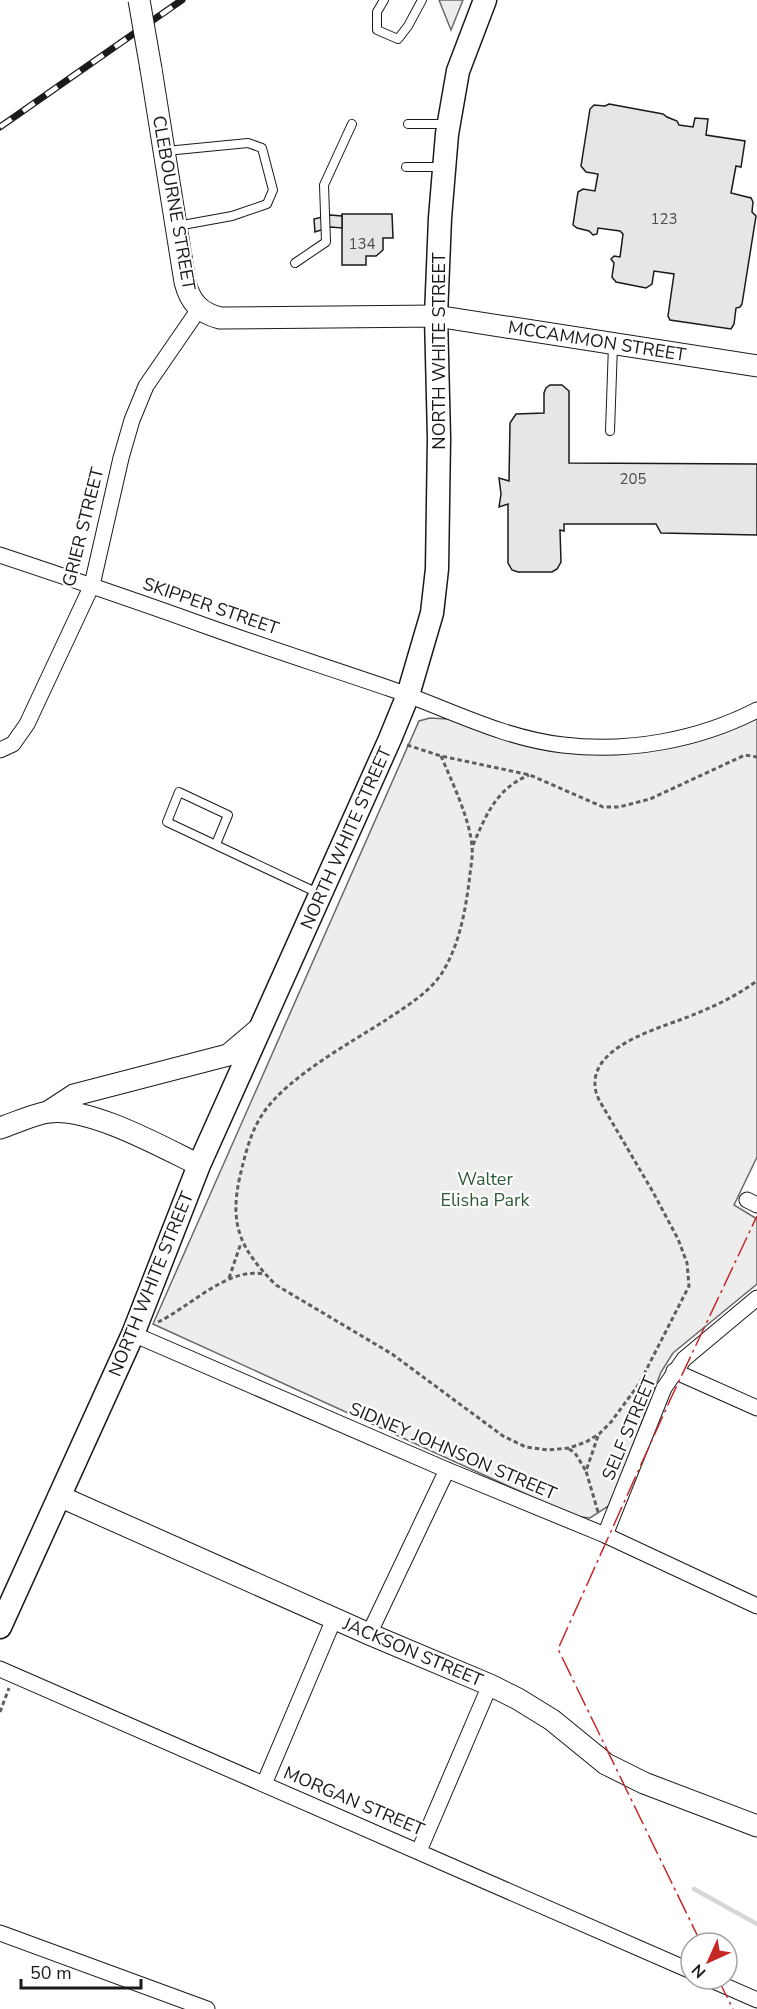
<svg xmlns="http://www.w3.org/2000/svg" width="757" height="2009" viewBox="0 0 757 2009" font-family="'Nunito Sans',sans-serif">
<rect width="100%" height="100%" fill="#fff"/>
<g fill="#ededed" stroke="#6a6a6a" stroke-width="1.5">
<path d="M439 0H463L451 30Z"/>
<path d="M757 712V1157L734 1205 757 1219V1284L673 1353 661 1372 610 1505 590 1518 574 1516 153 1324 419 721 430 718 464 720 594 751Z"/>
</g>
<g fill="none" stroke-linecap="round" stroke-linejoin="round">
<path stroke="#d7d7d7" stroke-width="4.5" d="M694 1889 757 1924"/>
</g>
<g fill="#e6e6e6" stroke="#1a1a1a" stroke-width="1.5">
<path d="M609 104 663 114 667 117 677 121 679 125 693 127 695 118 708 119 706 135 745 141 741 167 736 166 731 193 751 198 753 202 752 212 756 216 742 304 740 307 736 308 734 324 731 329 670 320 668 316 674 274 654 271 652 284 646 288 616 282 612 277 614 263 611 259 614 256 620 257 623 234 620 231 598 228 597 234 593 235 589 231 577 228 573 225 578 192 583 189 595 191 598 174 586 172 581 166 590 109 594 105 605 106Z"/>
<path d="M342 214H392L393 238H383V250L376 256H366V265H342Z"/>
<path d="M330 215 342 216V228L330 227 315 232 314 219Z"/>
<path d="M550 385H562L569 391V463L757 464V535L661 533 656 524H564V531L560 530 561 562 557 569 552 572H518L512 570 508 563V504L499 507 501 494 499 478 509 481 510 423 516 414 544 413V393L546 388Z"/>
</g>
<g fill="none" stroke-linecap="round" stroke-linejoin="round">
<defs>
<g id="lane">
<path d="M384 0 377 12V30L398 39 408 26 422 0"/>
<path d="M408 124H447"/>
<path d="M166 151 248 143 262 148 273 190 267 204 232 216 177 226"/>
<path d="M406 167H442"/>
<path d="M295 263 326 242 324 185 352 124"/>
<path d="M610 431 613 345"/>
<path d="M216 844 228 815 179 792 167 822 320 894"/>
</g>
<g id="street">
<path d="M0 555C69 578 138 601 206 626 267 648 330 668 391 689 449 709 502 738 563 745 628 753 699 740 757 710"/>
<path d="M0 750 13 744 27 724 92 585 121 458 132 420 146 386 199 309"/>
<path d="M747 1200 757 1205"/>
<path d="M133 1334 447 1470 605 1535 757 1606"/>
<path d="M674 1371 757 1408"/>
<path d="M605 1535 664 1388 684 1359 757 1298"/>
<path d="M369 1634 447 1470"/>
<path d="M0 1669 691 1971"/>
<path d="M264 1784 334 1619"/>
<path d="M419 1851 490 1685"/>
<path d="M0 1933 207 2009"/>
<path d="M709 1979 757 2000"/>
</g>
<g id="secondary">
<path d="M151 69 185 282C190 302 200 313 220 318L436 316 757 366"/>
<path d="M48 1112 74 1095 228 1055 261 1027"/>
<path d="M0 1128C15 1123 32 1115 48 1112 89 1106 162 1147 199 1165"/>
<path d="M59 1496 369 1634 490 1685 518 1699 552 1720 606 1764 644 1783 757 1826"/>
</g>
<path id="primary" d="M0 1627 133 1334 199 1165 390 739 408 695 432 613 437 569 439 438 436 316 440 218 447 134 458 71 485 0"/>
</defs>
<use href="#lane" stroke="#1a1a1a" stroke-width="10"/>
<use href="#street" stroke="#1a1a1a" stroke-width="17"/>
<use href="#secondary" stroke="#1a1a1a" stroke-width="23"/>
<use href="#primary" stroke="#1a1a1a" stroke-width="25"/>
<g stroke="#5f5f5f" stroke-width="3" stroke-dasharray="4.5 3" stroke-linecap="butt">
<path d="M407 745 441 756 530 775 603 807H619L650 799 745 755 757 757"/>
<path d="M441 756C452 782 470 819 472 847 473 855 471 865 470 874 466 908 460 944 442 973 429 993 405 1007 386 1020 350 1043 288 1077 264 1112 251 1130 245 1155 240 1176 229 1225 240 1249 276 1285L392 1354 503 1436 526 1447 548 1450 569 1448 586 1442 599 1434 611 1422 639 1384 689 1286 687 1263 678 1239 653 1192 599 1100C597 1095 595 1090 595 1086 592 1043 666 1027 695 1014 718 1005 737 995 757 981"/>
<path d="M473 845C486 815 496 789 529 775"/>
<path d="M229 1278 241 1243"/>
<path d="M158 1322C190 1307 227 1267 264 1274"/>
<path d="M569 1449 575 1453 586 1471"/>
<path d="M598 1512 586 1471 598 1436"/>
<path d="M0 1712 9 1688"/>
</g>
<use href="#lane" stroke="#fff" stroke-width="8"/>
<use href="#street" stroke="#fff" stroke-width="15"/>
<use href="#secondary" stroke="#fff" stroke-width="21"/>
<use href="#primary" stroke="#fff" stroke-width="22"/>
<defs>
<path id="rail" d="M0 127 182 0"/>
</defs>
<use href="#rail" stroke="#1a1a1a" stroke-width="7"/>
<use href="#rail" stroke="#fff" stroke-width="4.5" stroke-dasharray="14" stroke-linecap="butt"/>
<defs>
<path id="secondary-bridge" d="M139 0 151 69"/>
</defs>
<use href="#secondary-bridge" stroke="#1a1a1a" stroke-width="23" stroke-linecap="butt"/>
<use href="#secondary-bridge" stroke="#fff" stroke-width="21"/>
<g stroke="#c62828" stroke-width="1.5" stroke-dasharray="21 4.5 3 4.5" stroke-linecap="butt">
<path d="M701 1943 558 1649 671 1398 757 1216"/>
<path d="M718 1979 733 2009"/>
</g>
</g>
<g text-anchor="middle" stroke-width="4.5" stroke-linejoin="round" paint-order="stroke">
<g font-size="15" fill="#4d4d4d">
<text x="664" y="224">123</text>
<text x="362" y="249">134</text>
<text x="633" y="484">205</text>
</g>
<g font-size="18" fill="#1a1a1a" stroke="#fff">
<text transform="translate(174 203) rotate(80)" y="6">CLEBOURNE STREET</text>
<text transform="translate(597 341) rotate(9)" y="6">MCCAMMON STREET</text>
<text transform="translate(439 351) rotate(-90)" y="6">NORTH WHITE STREET</text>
<text transform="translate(83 527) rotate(-76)" y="6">GRIER STREET</text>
<text transform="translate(211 606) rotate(19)" y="6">SKIPPER STREET</text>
<text transform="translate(346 838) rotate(-66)" y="6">NORTH WHITE STREET</text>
<text transform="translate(151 1284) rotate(-68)" y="6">NORTH WHITE STREET</text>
<text transform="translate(629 1428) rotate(-67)" y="6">SELF STREET</text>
<text transform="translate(453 1451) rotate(23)" y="6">SIDNEY JOHNSON STREET</text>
<text transform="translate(413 1652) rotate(23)" y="6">JACKSON STREET</text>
<text transform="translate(354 1801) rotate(23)" y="6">MORGAN STREET</text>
</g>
<g font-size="18" fill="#2b5a34" stroke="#fff">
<text x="485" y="1185">Walter<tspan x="485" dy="21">Elisha Park</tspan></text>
</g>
</g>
<g transform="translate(709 1961) rotate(225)"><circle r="28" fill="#ffffff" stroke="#a3a3a3" stroke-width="1.5"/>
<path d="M0-4.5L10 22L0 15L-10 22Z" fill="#c62828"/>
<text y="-9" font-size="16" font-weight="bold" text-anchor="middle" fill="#1a1a1a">N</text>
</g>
<path d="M21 1979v9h120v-9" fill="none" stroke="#1a1a1a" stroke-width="3"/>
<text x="30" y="1979" font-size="18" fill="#1a1a1a" stroke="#ffffff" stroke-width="4.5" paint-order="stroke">50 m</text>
</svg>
